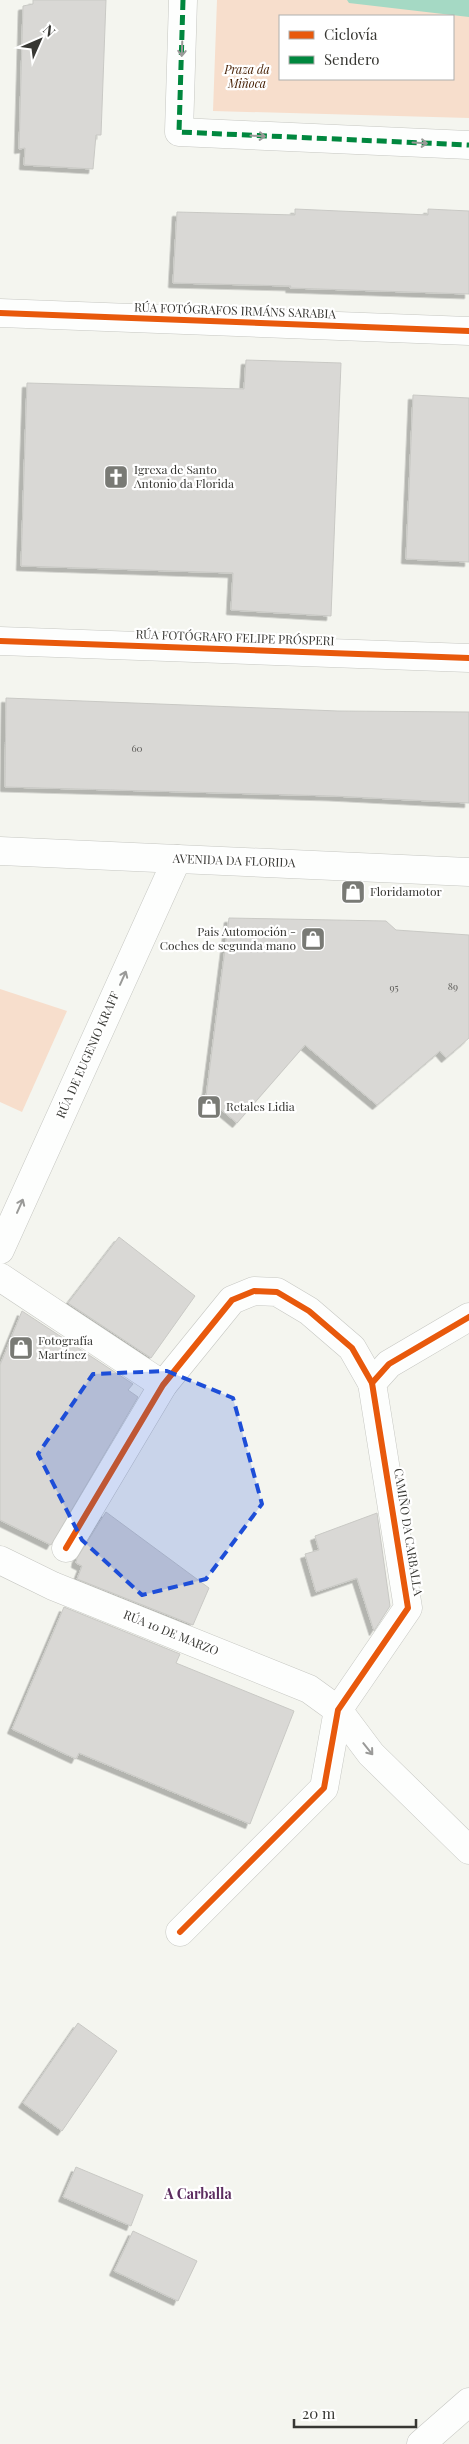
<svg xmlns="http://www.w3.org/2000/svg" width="469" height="2444" viewBox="0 0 469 2444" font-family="'Playfair Display',serif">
<defs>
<filter id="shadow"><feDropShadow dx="-4.5" dy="4.5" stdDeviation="0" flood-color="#0004"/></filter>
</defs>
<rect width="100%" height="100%" fill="#f4f5ef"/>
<g fill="#f7decc" fill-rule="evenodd">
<path d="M217 0H469V118L213 111ZM280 16H453V79H280Z"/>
<path d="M0 989 67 1011 22 1112 0 1102Z"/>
</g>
<path fill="#a5d9c4" d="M347 0H469V17L349 3Z"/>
<g fill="#d9d8d5" stroke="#c9c9c5" filter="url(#shadow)">
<path d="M33 0H106L101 135H96L93 169 24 165 25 148 19 149 23 6 33 4Z"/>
<path d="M295 209 428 215V209L469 211V294L290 288 291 286 173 283 177 212 295 215Z"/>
<path d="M246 360 341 363 331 616 231 610 233 573 21 566 27 383 244 389Z"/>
<path d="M413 395 469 398V562L406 559Z"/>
<path d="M6 698 338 711 469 712V803L333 796 5 787Z"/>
<path d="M229 918 386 921 396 930 469 935V1038L446 1058 440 1051 377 1105 305 1045 237 1123 206 1097Z"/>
<path d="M119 1237 195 1296 151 1358 68 1303Z"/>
<path d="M22 1311 133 1384 128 1390 138 1397 51 1545 0 1520V1365Z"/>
<path d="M106 1512 209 1588 193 1625 77 1579 82 1566 76 1563 77 1558Z"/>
<path d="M377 1513 390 1606 374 1631 357 1578 316 1592 305 1554 319 1550 315 1536Z"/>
<path d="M64 1607 180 1654 176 1663 294 1711 250 1824 79 1753 76 1759 12 1729Z"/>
<path d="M78 2023 117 2051 62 2131 23 2103Z"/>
<path d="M76 2167 143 2195 131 2226 63 2197Z"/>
<path d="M133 2231 197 2261 178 2301 114 2271Z"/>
</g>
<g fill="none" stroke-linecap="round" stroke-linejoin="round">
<defs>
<g id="street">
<path d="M183 0 179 132 469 145"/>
<path d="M0 313 469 331"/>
<path d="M0 641 469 658"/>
<path d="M0 1250 177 859"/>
<path d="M0 1277 163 1385"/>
<path d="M66 1548 163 1385 232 1300 254 1291 277 1292 309 1311 352 1348 372 1383"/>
<path d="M0 1560 53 1586 309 1689 338 1710 371 1754 469 1850"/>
<path d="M180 1932 324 1788 338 1710 408 1608 372 1383 389 1364 469 1317"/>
<path d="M421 2444 469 2402"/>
</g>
<path id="secondary" d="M0 851 469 872"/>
</defs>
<use href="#street" stroke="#c6c7c2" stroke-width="29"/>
<use href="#secondary" stroke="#c6c7c2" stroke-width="29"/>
<use href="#street" stroke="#fdfefd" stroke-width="28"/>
<use href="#secondary" stroke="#fdfefd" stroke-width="28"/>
<path stroke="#00873e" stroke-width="5" stroke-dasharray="10 5" stroke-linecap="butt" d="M183 0 179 132 469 145"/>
<defs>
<g id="cycleway">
<path d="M0 313 469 331"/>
<path d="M0 641 469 658"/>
<path d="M66 1548 163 1385 232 1300 254 1291 277 1292 309 1311 352 1348 372 1383"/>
<path d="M180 1932 324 1788 338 1710 408 1608 372 1383 389 1364 469 1317"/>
</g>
</defs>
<use href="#cycleway" stroke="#fff" stroke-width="9"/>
<use href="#cycleway" stroke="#e8590c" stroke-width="6"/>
</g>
<defs><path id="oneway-shaft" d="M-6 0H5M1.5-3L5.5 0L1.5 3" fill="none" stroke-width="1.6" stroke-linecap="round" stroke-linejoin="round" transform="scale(1.25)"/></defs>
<g stroke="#9a9a98">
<use href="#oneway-shaft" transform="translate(182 49) rotate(92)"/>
<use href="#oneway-shaft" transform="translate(258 136) rotate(3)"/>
<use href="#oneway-shaft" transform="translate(420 143) rotate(3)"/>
<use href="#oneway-shaft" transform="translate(123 978) rotate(-66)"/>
<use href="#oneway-shaft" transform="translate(20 1206) rotate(-66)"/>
<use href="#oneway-shaft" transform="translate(368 1749) rotate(51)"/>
</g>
<path fill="#1d4ed8" fill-opacity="0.2" stroke="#1d4ed8" stroke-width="4" stroke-dasharray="10 6" stroke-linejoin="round" d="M167 1371 233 1398 262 1504 206 1579 142 1595 82 1540 38 1454 93 1374Z"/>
<defs>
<symbol id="church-square" viewBox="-11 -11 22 22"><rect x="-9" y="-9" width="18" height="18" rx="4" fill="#797a75" stroke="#fff"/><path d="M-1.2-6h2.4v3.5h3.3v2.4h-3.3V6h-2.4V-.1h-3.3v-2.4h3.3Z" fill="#fff"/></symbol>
<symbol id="shop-square" viewBox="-11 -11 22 22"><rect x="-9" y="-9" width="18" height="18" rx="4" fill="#797a75" stroke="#fff"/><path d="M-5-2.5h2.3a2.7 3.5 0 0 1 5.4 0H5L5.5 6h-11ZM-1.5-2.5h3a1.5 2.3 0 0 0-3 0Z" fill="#fff"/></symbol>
</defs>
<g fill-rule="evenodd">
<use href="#church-square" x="102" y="463" width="28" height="28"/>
<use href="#shop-square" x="339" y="878" width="28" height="28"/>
<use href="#shop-square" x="299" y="925" width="28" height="28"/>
<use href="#shop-square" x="195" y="1093" width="28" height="28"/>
<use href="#shop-square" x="7" y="1334" width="28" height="28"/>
</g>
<g text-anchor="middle" stroke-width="4.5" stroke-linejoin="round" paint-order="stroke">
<g font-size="10" fill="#605f5c">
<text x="137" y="752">60</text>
<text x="453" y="990">89</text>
<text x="394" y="991">95</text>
</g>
<g font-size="12" font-style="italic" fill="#4a2408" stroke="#fff">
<text x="247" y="74">Praza da<tspan x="247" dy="14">Miñoca</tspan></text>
</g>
<g font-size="12" fill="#373733" stroke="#fff">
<text transform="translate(235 311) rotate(2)" y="4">RÚA FOTÓGRAFOS IRMÁNS SARABIA</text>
<text transform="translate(235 638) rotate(2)" y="4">RÚA FOTÓGRAFO FELIPE PRÓSPERI</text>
<text transform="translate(234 861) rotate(2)" y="4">AVENIDA DA FLORIDA</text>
<text transform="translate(88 1055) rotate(-66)" y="4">RÚA DE EUGENIO KRAFF</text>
<text transform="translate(408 1532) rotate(81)" y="4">CAMIÑO DA CARBALLA</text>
<text transform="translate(171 1633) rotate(22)" y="4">RÚA 10 DE MARZO</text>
</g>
<g font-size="12" fill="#373733" stroke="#fff" text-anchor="start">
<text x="134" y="474">Igrexa de Santo<tspan x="134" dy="14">Antonio da Florida</tspan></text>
<text x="370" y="896">Floridamotor</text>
<text x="296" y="936" text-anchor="end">Pais Automoción -<tspan x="296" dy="14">Coches de segunda mano</tspan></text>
<text x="226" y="1111">Retales Lidia</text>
<text x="38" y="1345">Fotografía<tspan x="38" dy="14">Martínez</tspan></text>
</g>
<g font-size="14" font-weight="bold" fill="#5c2c5f" stroke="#fff">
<text x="198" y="2199">A Carballa</text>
</g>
</g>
<rect x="279" y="15" width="175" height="65" fill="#ffffff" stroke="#afafad"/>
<rect x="289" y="31" width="25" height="8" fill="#e8590c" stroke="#afafad"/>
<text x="324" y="40" font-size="15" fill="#373733">Ciclovía</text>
<rect x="289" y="56" width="25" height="8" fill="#00873e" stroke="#afafad"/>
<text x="324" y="65" font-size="15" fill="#373733">Sendero</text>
<g transform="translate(40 40) rotate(45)" stroke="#ffffff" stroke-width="4" paint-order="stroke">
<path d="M0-4L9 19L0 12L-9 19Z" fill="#373733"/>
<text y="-8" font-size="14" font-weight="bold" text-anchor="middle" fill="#373733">N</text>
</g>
<path d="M294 2419v8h122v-8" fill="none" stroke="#373733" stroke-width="2.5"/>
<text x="302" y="2419" font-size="15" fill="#373733" stroke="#ffffff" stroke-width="4" paint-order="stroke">20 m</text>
</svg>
